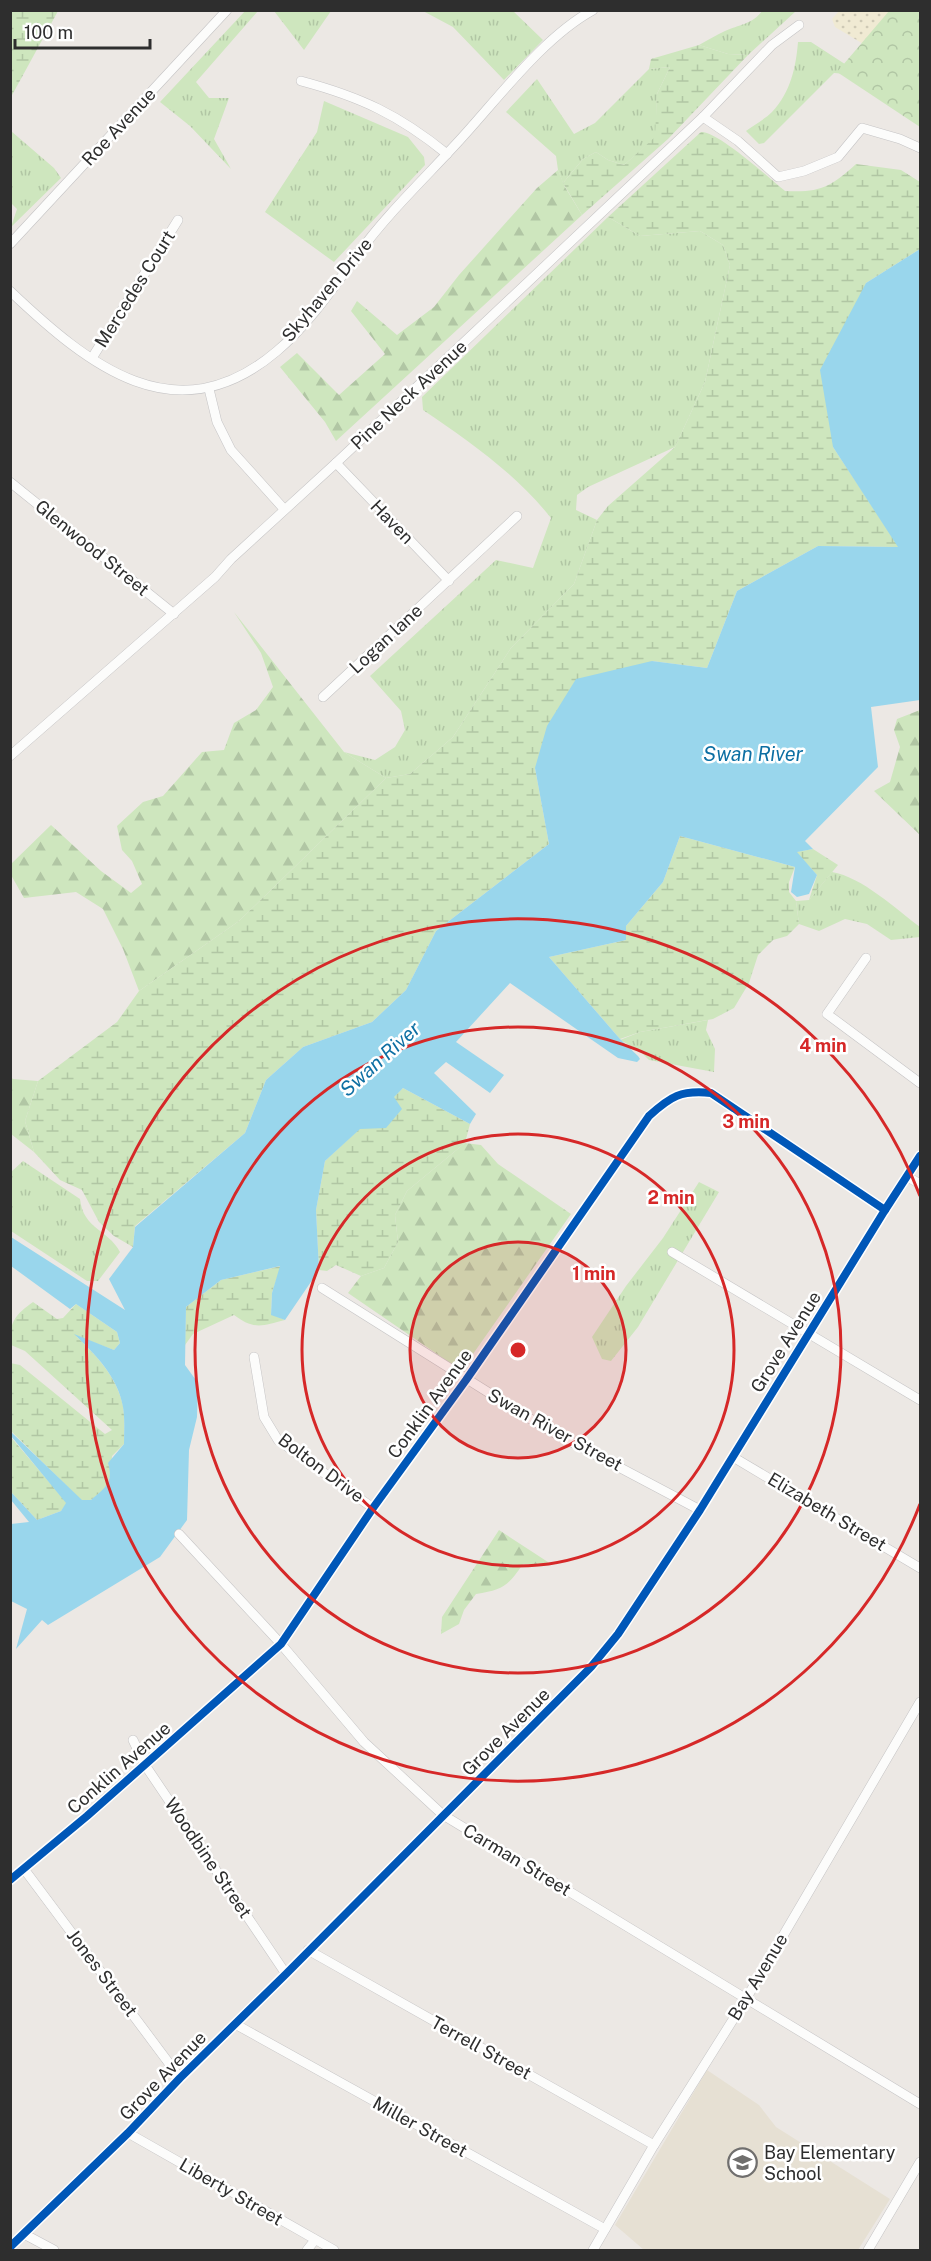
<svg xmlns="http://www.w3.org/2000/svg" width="931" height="2261" viewBox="0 0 931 2261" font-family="'Public Sans',sans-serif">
<defs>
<pattern id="grass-tufts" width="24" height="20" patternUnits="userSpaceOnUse" patternTransform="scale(1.5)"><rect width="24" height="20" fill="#cee6be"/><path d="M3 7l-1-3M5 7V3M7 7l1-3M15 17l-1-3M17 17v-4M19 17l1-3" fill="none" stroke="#b1c6a4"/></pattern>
<pattern id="forest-firs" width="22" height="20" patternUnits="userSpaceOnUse" patternTransform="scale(1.5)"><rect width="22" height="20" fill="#cee6be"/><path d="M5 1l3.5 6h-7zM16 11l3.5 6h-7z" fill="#b1c6a4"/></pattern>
<pattern id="wetland-marsh" width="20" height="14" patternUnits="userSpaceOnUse" patternTransform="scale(1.5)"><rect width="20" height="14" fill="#cee6be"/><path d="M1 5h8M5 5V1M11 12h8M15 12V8" fill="none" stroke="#b1c6a4"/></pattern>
<pattern id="sand-dots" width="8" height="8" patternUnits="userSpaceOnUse" patternTransform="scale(1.5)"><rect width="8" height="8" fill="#f0ead3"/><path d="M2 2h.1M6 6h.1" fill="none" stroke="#cec9b5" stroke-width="1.8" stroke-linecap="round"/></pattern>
<pattern id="park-crowns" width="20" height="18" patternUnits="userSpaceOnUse" patternTransform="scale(1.5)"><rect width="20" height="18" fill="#cee6be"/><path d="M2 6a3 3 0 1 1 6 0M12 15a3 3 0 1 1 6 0" fill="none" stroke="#b1c6a4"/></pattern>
</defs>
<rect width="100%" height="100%" fill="#ece8e4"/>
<path fill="#e6e0d3" d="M707 2070 759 2105 776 2127 890 2199 858 2250H644L615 2225Z"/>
<g fill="url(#grass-tufts)">
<path d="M246 10 258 11 196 82 209 98H229L214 139 231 169 190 126 160 102Z"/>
<path d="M274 11H331L304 50Z"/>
<path d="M423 11H513L543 40 504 80 453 27Z"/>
<path d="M762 11H796L748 55 728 54 699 45C708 40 716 35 725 31 738 25 753 24 762 11Z"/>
<path d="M798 42H811L891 94 847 74 834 73 764 143 759 144 746 131C754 125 765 119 772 112 791 92 796 66 798 42Z"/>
<path d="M670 67 657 94 656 137 624 165 608 160 596 152 583 159 563 183 558 170 556 156 506 112 537 79 574 134 595 123 649 69Z"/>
<path d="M324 101 408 137 424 157 425 165 334 262 265 212 317 132Z"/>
<path d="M11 131 54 168 61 178 11 227 17 209 11 203Z"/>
<path d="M608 217 640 236 700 231 723 245 730 265 705 382 675 447 588 487 577 495 576 510 597 520 574 584 511 648 453 737 410 774 386 778 344 752 375 760 395 747 405 730 401 711 370 676 496 560 533 568 551 518C516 474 469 441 423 410L422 397Z"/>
<path d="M832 872C862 877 896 909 920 927V937L891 940 867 924 845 919 819 931 799 924 796 901 809 900Z"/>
<path d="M708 1020 706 1030 715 1049 714 1072 649 1060 640 1051 620 1040 640 1032Z"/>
<path d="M23 1161 80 1199C83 1229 109 1230 120 1252L98 1281H87L11 1231V1172Z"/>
<path d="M699 1182 719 1192 638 1327 611 1361 602 1359 592 1337 626 1286 663 1238Z"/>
</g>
<g fill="url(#forest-firs)">
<path d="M558 170 565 187 582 215 336 441 325 422 280 367 297 353 339 395 385 354 351 311 357 301 397 335 434 307 459 275 537 188Z"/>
<path d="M234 612 344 752 386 778 239 921 139 991 123 949 103 909 76 892 24 898 11 875 10 865 51 825 101 871 131 893 142 884 132 861 122 850 117 826 143 802 163 796 202 752 224 750 234 723 256 710 273 687 261 653Z"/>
<path d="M920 710V835L874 791 890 782 900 747 894 730 897 719Z"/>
<path d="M10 1077 13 1079 38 1081 25 1121 34 1152 11 1134Z"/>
<path d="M465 1143 481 1145 498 1164 571 1214 466 1364 453 1365 348 1293 361 1276 384 1268 398 1242 395 1215 407 1191Z"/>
<path d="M499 1530 551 1564H523C508 1586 503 1590 476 1594L464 1610 459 1624 441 1634 442 1617Z"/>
</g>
<g fill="url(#wetland-marsh)">
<path d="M11 10 58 11 11 97 10 11Z"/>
<path d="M699 45 728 54 748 55 668 139 582 215 563 183 583 159 596 152 608 160 624 165 655 137 657 94 670 67 649 69 651 59Z"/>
<path d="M701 132C718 131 770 179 785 191 820 193 831 187 856 164L901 170 920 182V249L866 283 833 447 899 547 818 546 737 591 707 668 652 661 535 768 549 844 436 931 406 990 372 1022 303 1047 266 1080 245 1133 135 1226 133 1247 114 1236 99 1222 82 1190 60 1180 34 1152 25 1121 38 1081 117 1022 139 991 239 921 386 778 410 774 453 737 511 648 574 584 597 520 608 506 675 447 705 382 730 265 723 245 700 231 640 236 608 217Z"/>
<path d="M680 836 795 867 789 882V892L796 901 799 924 787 936 773 940 758 955 749 983 734 1008 713 1019 640 1032 620 1039 549 957 626 940V926L663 882Z"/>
<path d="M813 849 838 865 809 900 817 875 796 852Z"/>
<path d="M403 1088 470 1124 465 1143 407 1191 395 1215 398 1242 384 1268 361 1276 336 1265 327 1271 319 1270 316 1210 325 1161Z"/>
<path d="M281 1266 272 1293 271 1314 285 1320C262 1326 254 1330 234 1315L193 1334 185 1345 186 1307 221 1280Z"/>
<path d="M33 1302 57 1319 63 1318 76 1304 117 1332 120 1343 114 1350 76 1336C96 1355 117 1377 123 1406 125 1418 124 1432 124 1444L112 1456 111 1473 107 1487 91 1500H81L11 1431 10 1363 20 1365 105 1434 112 1430 25 1351 11 1345C8 1323 16 1314 33 1302Z"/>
<path d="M10 1436 67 1503 61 1511 37 1520 11 1492Z"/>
</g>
<path fill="url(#sand-dots)" d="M839 11H920L870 48 835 27 832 19Z"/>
<path fill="url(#park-crowns)" d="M889 11H920V127L837 72Z"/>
<path fill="#99d6ec" d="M920 249V700L871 707 878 767 805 841 813 849 797 852 817 875 809 894 797 897 791 892 795 867 680 836 663 882 626 926V940L549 957 620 1039 638 1056 640 1059 637 1062 618 1058 510 983 456 1042 504 1075 490 1093 446 1062 434 1073 476 1114 470 1124 403 1088 394 1097 402 1109 386 1128 360 1129 325 1161 316 1210 319 1270 285 1320 271 1315 272 1293 280 1266 221 1280 186 1307 185 1365 198 1383 197 1417 189 1450 187 1520 160 1557 48 1625 42 1620 16 1649 27 1609 11 1601V1524L29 1522 11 1500V1492L37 1520 61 1511 66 1503 11 1436 10 1431 82 1500H91C105 1488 114 1483 108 1463L124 1444C124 1432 125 1419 123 1407 118 1377 95 1354 74 1334L114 1350 120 1343 117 1332 76 1304 70 1309 11 1266V1237L125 1310 109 1279 133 1247 135 1227 245 1133 266 1080 303 1047 372 1022 406 990 436 931 549 844 535 768 547 726 576 679 652 661 707 668 737 591 818 546 898 547 833 447 820 370 866 283Z"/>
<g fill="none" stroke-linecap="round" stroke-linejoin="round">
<defs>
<g id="minor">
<path d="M301 81C361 97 399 115 447 154"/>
<path d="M703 117 738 141 778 177 804 171 838 157 862 128 900 139 920 148"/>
<path d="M10 244 227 10"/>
<path d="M10 291C88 365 176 437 277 351 309 324 333 288 358 254 387 214 424 179 457 143 497 100 542 38 593 10"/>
<path d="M92 358 178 220"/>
<path d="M209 389 217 422 231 450 284 509"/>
<path d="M336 463 449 581"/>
<path d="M10 482 174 614"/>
<path d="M323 697 517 516"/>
<path d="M10 756 215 577 231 559 336 463 703 117 772 45 799 25"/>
<path d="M866 958 827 1014 920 1083"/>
<path d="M908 1177 920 1184"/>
<path d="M672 1252 920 1400"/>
<path d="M322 1288 545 1428 700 1510"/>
<path d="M254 1357 264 1417 278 1440 373 1508"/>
<path d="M733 1457 920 1568"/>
<path d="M179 1534 281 1644 364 1742 443 1815 920 2104"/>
<path d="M133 1740 145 1765 286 1974"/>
<path d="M24 1869 180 2078"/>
<path d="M10 1880 87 1816 281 1644 373 1508 466 1380 649 1116C671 1096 681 1090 711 1093L885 1210"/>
<path d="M308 1950 654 2145"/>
<path d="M235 2024 605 2229"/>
<path d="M128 2133 334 2250"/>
<path d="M24 2234 54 2250"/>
<path d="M10 2247 128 2133 180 2078 286 1974 591 1667 618 1634 700 1510 885 1210 920 1156"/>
<path d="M307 2250 315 2240"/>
<path d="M593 2250 654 2145 746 1999 920 1702"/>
<path d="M868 2250 920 2162"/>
</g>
</defs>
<use href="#minor" stroke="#c5c4c5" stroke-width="10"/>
<use href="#minor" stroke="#fcfcfb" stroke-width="9"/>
<defs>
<g id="cycleway">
<path d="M10 1880 87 1816 281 1644 373 1508 466 1380 649 1116C671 1096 681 1090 711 1093L885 1210"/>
<path d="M10 2247 128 2133 180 2078 286 1974 591 1667 618 1634 700 1510 885 1210 920 1156"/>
</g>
</defs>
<use href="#cycleway" stroke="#fff" stroke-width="11"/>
<use href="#cycleway" stroke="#0057b8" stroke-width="8"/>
</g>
<circle cx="518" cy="1350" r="108" fill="#d62828" fill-opacity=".12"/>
<g fill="none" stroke="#d62828" stroke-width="3">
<circle cx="518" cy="1350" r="108"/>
<circle cx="518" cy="1350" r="216"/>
<circle cx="518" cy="1350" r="323"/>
<path d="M920 1504A431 431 0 1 1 920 1196"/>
</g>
<defs>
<symbol id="school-ring" viewBox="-11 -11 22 22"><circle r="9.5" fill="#fff" stroke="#706f6e" stroke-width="1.5"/><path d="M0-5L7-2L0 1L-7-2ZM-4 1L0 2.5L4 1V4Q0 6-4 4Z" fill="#706f6e"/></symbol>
</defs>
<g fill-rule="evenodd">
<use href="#school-ring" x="726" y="2146" width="33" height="33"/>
</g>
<g text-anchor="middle" stroke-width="5" stroke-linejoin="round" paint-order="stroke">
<g font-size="18" fill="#2e2e2e" stroke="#fff">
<text transform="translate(119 127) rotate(-47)" y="6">Roe Avenue</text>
<text transform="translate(135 289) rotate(-58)" y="6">Mercedes Court</text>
<text transform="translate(327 290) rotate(-50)" y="6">Skyhaven Drive</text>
<text transform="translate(409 395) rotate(-43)" y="6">Pine Neck Avenue</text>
<text transform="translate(392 522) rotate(46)" y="6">Haven</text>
<text transform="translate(92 548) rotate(39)" y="6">Glenwood Street</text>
<text transform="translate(386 639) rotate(-43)" y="6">Logan lane</text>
<text transform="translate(786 1342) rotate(-58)" y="6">Grove Avenue</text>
<text transform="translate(430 1404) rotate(-54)" y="6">Conklin Avenue</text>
<text transform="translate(555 1430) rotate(29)" y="6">Swan River Street</text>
<text transform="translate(321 1468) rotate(37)" y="6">Bolton Drive</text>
<text transform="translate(827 1512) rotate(31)" y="6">Elizabeth Street</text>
<text transform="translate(506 1732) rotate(-45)" y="6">Grove Avenue</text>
<text transform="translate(119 1768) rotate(-41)" y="6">Conklin Avenue</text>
<text transform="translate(208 1858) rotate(56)" y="6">Woodbine Street</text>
<text transform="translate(517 1860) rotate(31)" y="6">Carman Street</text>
<text transform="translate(102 1973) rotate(53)" y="6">Jones Street</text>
<text transform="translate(758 1977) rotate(-59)" y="6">Bay Avenue</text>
<text transform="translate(481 2048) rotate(29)" y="6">Terrell Street</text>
<text transform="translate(163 2076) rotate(-46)" y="6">Grove Avenue</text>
<text transform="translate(420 2127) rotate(29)" y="6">Miller Street</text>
<text transform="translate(231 2192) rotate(30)" y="6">Liberty Street</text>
</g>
<g font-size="18" fill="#2e2e2e" stroke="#fff" text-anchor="start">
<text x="764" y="2159">Bay Elementary<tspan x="764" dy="21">School</tspan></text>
</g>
<g font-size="20" font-style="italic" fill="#0d6fa3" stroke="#fff">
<text x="753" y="761">Swan River</text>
<text transform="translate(380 1059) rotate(-42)" y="7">Swan River</text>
</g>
</g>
<circle cx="518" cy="1350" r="9" fill="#d62828" stroke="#fff" stroke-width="3"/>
<g font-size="18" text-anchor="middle" font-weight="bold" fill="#d62828" stroke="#fff" stroke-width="5" stroke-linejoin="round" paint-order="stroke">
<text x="823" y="1052">4 min</text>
<text x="746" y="1128">3 min</text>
<text x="671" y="1204">2 min</text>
<text x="594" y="1280">1 min</text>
</g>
<rect width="931" height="2261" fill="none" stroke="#2e2e2e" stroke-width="24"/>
<path d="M15 39v9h135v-9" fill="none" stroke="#2e2e2e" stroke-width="3"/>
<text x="24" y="39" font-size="18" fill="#2e2e2e" stroke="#ffffff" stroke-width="4.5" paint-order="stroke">100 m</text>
</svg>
